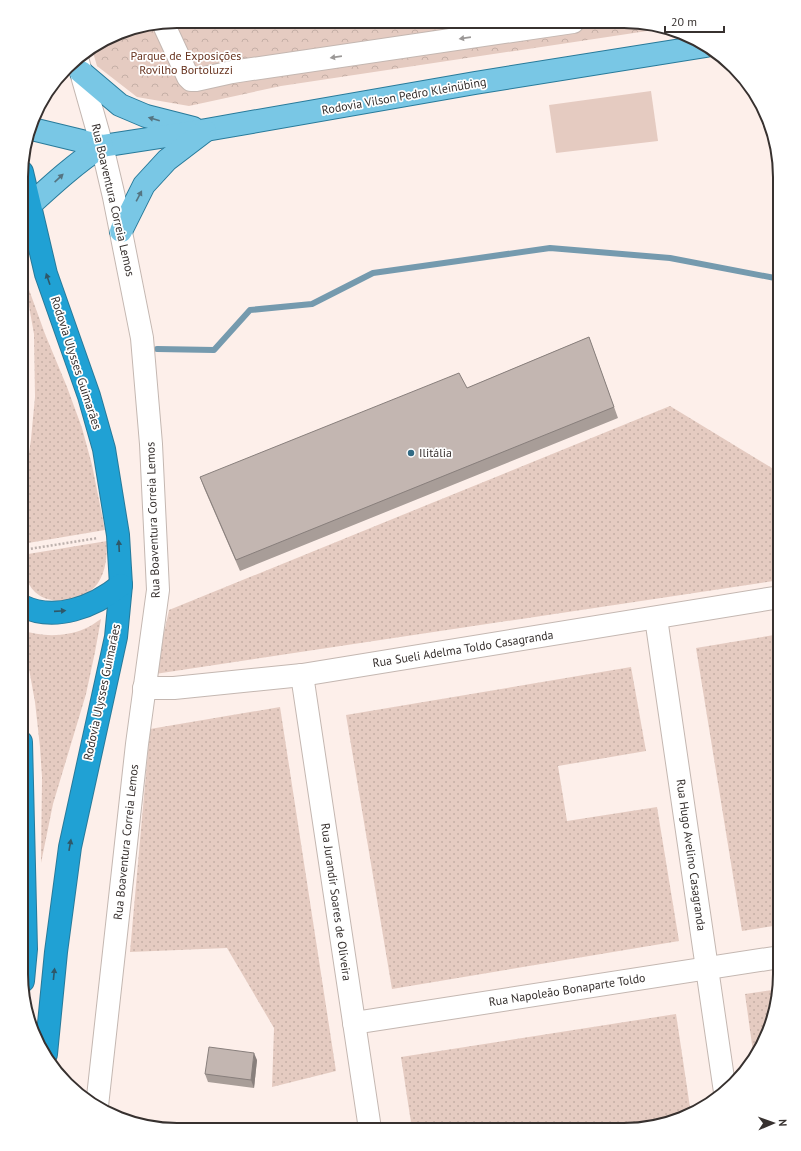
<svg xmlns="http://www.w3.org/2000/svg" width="801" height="1151" viewBox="0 0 801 1151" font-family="'PT Sans',sans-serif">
<defs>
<pattern id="grass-dots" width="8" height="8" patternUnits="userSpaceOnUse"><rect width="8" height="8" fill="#e5cbc1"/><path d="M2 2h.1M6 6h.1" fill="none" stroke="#c5afa6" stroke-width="1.8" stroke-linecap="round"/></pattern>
<pattern id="park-crowns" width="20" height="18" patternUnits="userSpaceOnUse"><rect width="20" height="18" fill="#e5cbc1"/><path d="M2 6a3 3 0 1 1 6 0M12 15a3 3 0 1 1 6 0" fill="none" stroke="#c5afa6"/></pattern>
</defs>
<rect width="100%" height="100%" fill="#fdefea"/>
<g fill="url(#grass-dots)">
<path d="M23 273 45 334 67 387 82 428 92 465 105 530 22 544V518L25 483 31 439 35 397 34 334Z"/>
<path d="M670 406 780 473V580L155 674 169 610Z"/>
<path d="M107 541C107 556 106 571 98 583 85 602 51 607 35 592 26 584 22 566 22 555Z"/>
<path d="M101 619 95 652 86 694 53 804 41 863 42 777 40 747 35 702 22 630C40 637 66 637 84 629 90 627 96 622 101 619Z"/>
<path d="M780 634V925L742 931 696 648Z"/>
<path d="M631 667 646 751 558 766 567 821 657 807 679 941 392 989 346 715Z"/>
<path d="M280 707 336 1071 272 1087 274 1028 227 948 130 952 150 729Z"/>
<path d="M779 989 772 1024 754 1059 745 994Z"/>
<path d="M676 1014 691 1114 624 1130 412 1129 401 1057Z"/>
</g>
<path fill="url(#park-crowns)" d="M177 21 645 22 667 28 281 86 189 106 137 97 97 66 92 49 127 29Z"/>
<path fill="#e5cbc1" d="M651 91 658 141 556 153 549 105Z"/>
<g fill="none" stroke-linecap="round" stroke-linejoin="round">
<path stroke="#759aae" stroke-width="6" d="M157 349 214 350 250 310 312 304 373 273 550 248 670 258 780 279"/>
<defs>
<g id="minor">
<path d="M163 23 188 77 191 80H196L232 72 573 22"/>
<path d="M77 58 102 146 114 197 142 338 151 444 158 590 137 744 97 1106"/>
<path d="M656 618 725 1092"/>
<path d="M302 675 370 1129"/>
<path d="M144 688H174L302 675 780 597"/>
<path d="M354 1023 780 957"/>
</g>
<g id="major">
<path d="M81 72 120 105 146 116 193 128"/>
<path d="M32 129 102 146 206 130 475 83 706 46"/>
<path d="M30 205C53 184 76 163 102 146"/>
<path d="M121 231 144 185 167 160 205 131"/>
</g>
<g id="highway">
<path d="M22 172 46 274 89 396 104 449 118 535 121 585 116 637 70 847 56 952 46 1054"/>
<path d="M22 606C55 622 94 607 121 585"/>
<path d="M21 742 26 949 23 981"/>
</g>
</defs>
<use href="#minor" stroke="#c4b7b1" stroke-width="24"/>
<use href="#major" stroke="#287a9a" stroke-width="24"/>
<use href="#highway" stroke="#287a9a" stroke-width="24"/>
<path stroke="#bdb1ad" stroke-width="2.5" stroke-dasharray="2 2" stroke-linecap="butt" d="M23 550 98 538"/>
<use href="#minor" stroke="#fff" stroke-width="22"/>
<use href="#major" stroke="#79c7e5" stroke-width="22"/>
<use href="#highway" stroke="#20a1d4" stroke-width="22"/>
</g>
<g fill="#a89d98">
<path d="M589 337 618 418 240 571 204 488 200 477 467 388Z"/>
<path d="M257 1060 254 1088 208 1082 205 1074Z"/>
</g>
<path fill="#887f7c" d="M254 1053 257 1060 254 1088 251 1080Z"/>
<g fill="#c3b6b1" stroke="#887f7c">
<path d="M589 337 614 407 236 560 200 477 459 373 467 388Z"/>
<path d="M209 1047 254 1053 251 1080 205 1074Z"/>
</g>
<defs><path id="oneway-solid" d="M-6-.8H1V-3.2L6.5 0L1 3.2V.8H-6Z"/></defs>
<g fill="#9b9897">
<use href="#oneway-solid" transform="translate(465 38) rotate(172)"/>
<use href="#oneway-solid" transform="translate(336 57) rotate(172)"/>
</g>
<g fill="#557481">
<use href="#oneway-solid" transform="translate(154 119) rotate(-164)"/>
<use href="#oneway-solid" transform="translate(59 178) rotate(-43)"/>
<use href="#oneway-solid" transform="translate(139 196) rotate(-62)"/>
</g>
<g fill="#2f5869">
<use href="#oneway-solid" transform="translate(48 279) rotate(-109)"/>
<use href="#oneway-solid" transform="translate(119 546) rotate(-93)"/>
<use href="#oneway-solid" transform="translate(60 611) rotate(-4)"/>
<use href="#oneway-solid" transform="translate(70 845) rotate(-80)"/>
<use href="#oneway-solid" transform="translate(54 974) rotate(-84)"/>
</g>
<circle fill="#326a84" stroke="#fff" stroke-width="1.5" cx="411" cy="453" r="4"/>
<g text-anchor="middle" stroke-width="3.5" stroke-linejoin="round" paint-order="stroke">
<g font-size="12" fill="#683420" stroke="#fff">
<text x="186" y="60">Parque de Exposições<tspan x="186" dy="14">Rovilho Bortoluzzi</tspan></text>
</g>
<g font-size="12" fill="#37312f" stroke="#fff">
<text transform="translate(404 96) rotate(-10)" y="4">Rodovia Vilson Pedro Kleinübing</text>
<text transform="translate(113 200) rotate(77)" y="4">Rua Boaventura Correia Lemos</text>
<text transform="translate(76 363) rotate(72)" y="4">Rodovia Ulysses Guimarães</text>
<text transform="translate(153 520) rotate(-92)" y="4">Rua Boaventura Correia Lemos</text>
<text transform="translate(463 649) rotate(-9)" y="4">Rua Sueli Adelma Toldo Casagranda</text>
<text transform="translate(102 692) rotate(-78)" y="4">Rodovia Ulysses Guimarães</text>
<text transform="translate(126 842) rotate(-84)" y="4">Rua Boaventura Correia Lemos</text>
<text transform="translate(691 855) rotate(82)" y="4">Rua Hugo Avelino Casagranda</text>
<text transform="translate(336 902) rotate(82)" y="4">Rua Jurandir Soares de Oliveira</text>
<text transform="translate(567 990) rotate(-9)" y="4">Rua Napoleão Bonaparte Toldo</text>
</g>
<g font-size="12" fill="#37312f" stroke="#fff" text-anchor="start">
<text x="419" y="457">Ilitália</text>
</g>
</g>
<path d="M0 0H801V1151H0ZM177 28H624A149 149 0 0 1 773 177V974A149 149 0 0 1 624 1123H177A149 149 0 0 1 28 974V177A149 149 0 0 1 177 28Z" fill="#fff" fill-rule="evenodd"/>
<path fill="none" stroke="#37312f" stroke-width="2" d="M177 28H624A149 149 0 0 1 773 177V974A149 149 0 0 1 624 1123H177A149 149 0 0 1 28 974V177A149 149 0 0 1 177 28Z"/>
<g transform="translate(773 1123) rotate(88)" stroke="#ffffff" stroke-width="3" paint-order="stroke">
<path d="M0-3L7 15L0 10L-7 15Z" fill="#37312f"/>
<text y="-6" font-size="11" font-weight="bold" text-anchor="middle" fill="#37312f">N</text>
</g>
<path d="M665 26v6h59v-6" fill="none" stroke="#37312f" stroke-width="2"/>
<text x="671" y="26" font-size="12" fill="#37312f" stroke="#ffffff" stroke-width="3" paint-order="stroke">20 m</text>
</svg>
